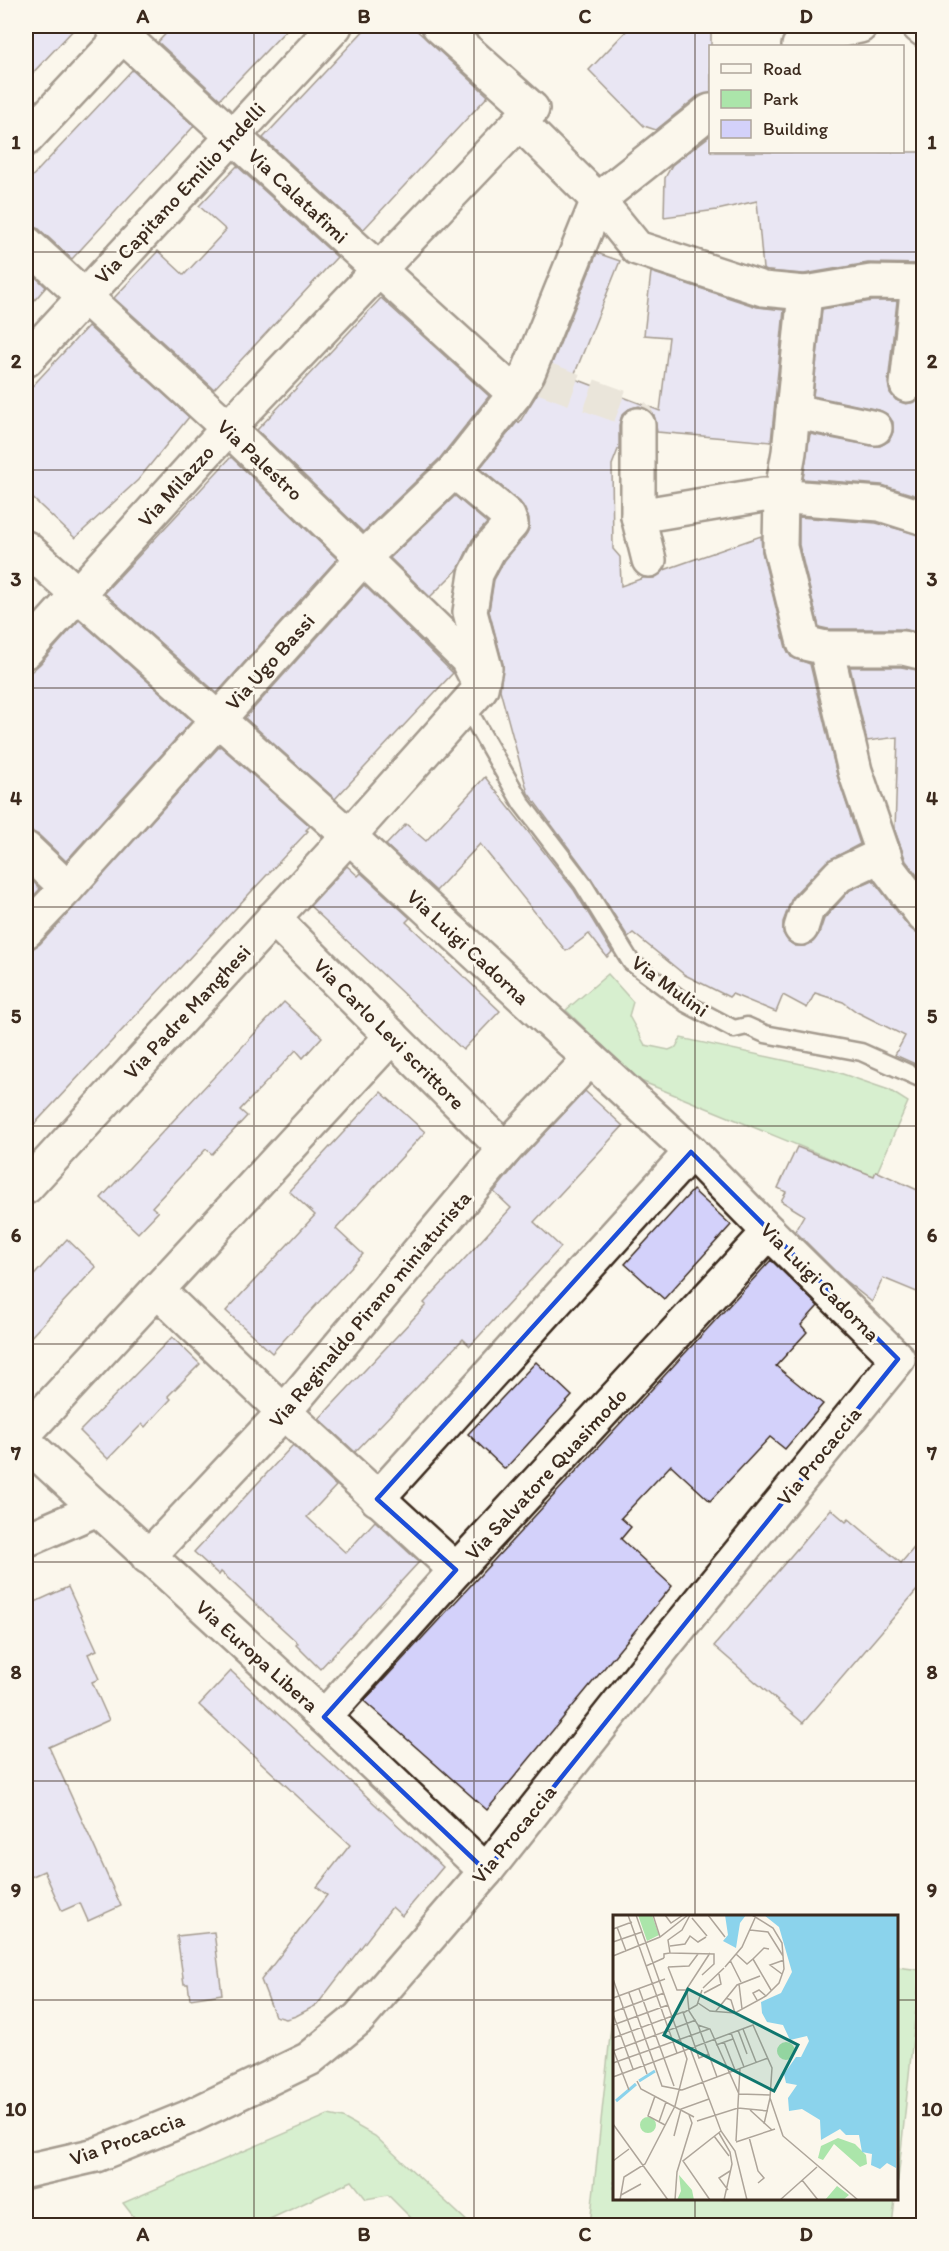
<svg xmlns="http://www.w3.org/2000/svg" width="949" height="2251" viewBox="0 0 949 2251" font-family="Itim,sans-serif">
<rect width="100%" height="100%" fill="#fbf7ec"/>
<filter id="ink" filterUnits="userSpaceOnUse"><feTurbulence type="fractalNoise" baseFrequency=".0167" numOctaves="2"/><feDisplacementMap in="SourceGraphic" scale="12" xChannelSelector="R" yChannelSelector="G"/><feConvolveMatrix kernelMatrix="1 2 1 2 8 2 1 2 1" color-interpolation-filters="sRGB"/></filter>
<g filter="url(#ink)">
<g fill="#abe5aa" stroke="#738864" stroke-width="1.5">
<path d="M608 974 633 1002 629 1016 645 1045 669 1050 676 1047 681 1038 834 1071 889 1090 908 1102 875 1177 636 1079 566 1010Z"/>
<path d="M897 1967 920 1970 897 2189 896 1967Z"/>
<path d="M614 1998V2198L895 2199 892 2225H590Z"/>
<path d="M328 2115 343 2118 375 2136 471 2225H418L388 2195 366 2199 352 2181 257 2225H140L123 2203Z"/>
</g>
<g fill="#d3d1fa" stroke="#3b2a1e" stroke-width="1.5">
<path d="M26 26H77L26 80Z"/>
<path d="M173 26H290L220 99 158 42Z"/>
<path d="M368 26H412L488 96 363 230 263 138Z"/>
<path d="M631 26H711V93L698 96 656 130 644 126 589 70Z"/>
<path d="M132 70 194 126 72 259 39 229 26 225V183Z"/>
<path d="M711 135V152H924V264L868 263 804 274 767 271 763 269 757 201 717 210 664 217 665 178 672 165Z"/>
<path d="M237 166 337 257 214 389 114 298 158 251 184 275 226 230 199 206Z"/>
<path d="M597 253 620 261 573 378 660 411 669 337 644 335 651 272 757 307 784 310 771 442 657 432 654 415 647 409 639 406 629 409 622 415 619 425V447L612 465 613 549 620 557 621 586 643 578H654L664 570 761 536 762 552 786 648 791 657 810 664 837 775 860 844 826 862 793 896 783 922V933L788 941 795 946H804L813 942 819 934 824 919 850 890 873 880 909 927 916 933 924 934V1068L895 1055 905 1036 857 1012 843 1002 815 993 807 1008 783 995 776 1012 732 994 729 997 685 975 633 933 628 937 591 878 528 793 500 690 503 664 489 611 494 580 505 560 525 536 529 528V518L520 502 480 468 518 421 519 423 544 383Z"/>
<path d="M26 268 46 287 26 310Z"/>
<path d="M381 298 489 396 440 458 363 532 257 430Z"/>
<path d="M872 301H897L888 383 890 393 896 400 906 404 915 402 924 393V498L882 485 803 479 810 434 872 446H880L889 441 893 432V422L887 414 879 410 813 396 822 309Z"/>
<path d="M88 326 189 417 138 480 75 538 26 492V393Z"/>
<path d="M231 457 337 559 217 693 104 593Z"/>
<path d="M455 496 487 523 472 540 459 568 430 597 390 558Z"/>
<path d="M799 517 876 523 924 536V634L903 629H828L819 627 799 545Z"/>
<path d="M364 585 453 673 335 799 245 718Z"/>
<path d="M79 620 192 721 66 861 39 835 31 831H26V676L40 664Z"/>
<path d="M850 667H901L924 671V884L906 861 895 831 898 737 867 741Z"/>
<path d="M220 746 310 826 306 830 308 831 26 1133V949H32L40 944Z"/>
<path d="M485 777 574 890 612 952 607 957 589 934 566 951 480 844 436 891 386 845 406 824 426 841Z"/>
<path d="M347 866 358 876 361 873 410 918 406 922 500 1011 463 1050 310 906Z"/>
<path d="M26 874 40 889 26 904Z"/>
<path d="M284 1002 322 1037 303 1058 296 1050 240 1110 247 1116 212 1154 206 1149 152 1207 158 1212 138 1233 101 1198Z"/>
<path d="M585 1091 623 1126 534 1222 561 1247 470 1346 463 1339 355 1452 319 1419 426 1305 424 1303 511 1208 494 1192 519 1161Z"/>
<path d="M381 1092 425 1132 336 1229 363 1254 272 1353 226 1311 315 1215 289 1191Z"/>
<path d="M797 1147 874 1176 876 1171 924 1193V1295L883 1278 872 1302 843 1279 795 1231 804 1215 781 1201 786 1192 778 1188Z"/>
<path d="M693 1190 731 1225 664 1299 625 1264Z"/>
<path d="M67 1239 96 1267 26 1342V1284Z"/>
<path d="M771 1260 818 1306 801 1325 807 1332 776 1366 823 1404 785 1449 770 1437 710 1501 671 1465 621 1518 631 1527 621 1539 672 1586 487 1810 364 1701Z"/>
<path d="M172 1337 200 1364 168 1396 171 1399 145 1427 142 1424 108 1459 80 1431Z"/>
<path d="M536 1362 572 1396 505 1469 468 1434Z"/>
<path d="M293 1445 336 1486 307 1517 346 1553 375 1521 419 1562 320 1669 296 1645 298 1643 221 1572 219 1575 194 1552Z"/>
<path d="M831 1509 846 1522 849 1519 901 1563 924 1536V1582L803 1723 714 1646Z"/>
<path d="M68 1587 97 1650 88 1654 99 1679 92 1682 109 1720 49 1747 121 1906 88 1921 80 1903 62 1911 44 1871 26 1879V1606Z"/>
<path d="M231 1671 443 1867 402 1916 392 1907 317 2005 296 2016 286 2019 275 2016 261 1980 327 1895 317 1887 350 1845 199 1705Z"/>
<path d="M214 1932 222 1994 190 1999 188 1984H184L177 1936Z"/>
</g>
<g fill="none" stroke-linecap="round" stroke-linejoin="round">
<path stroke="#d5cec3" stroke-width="33" stroke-dasharray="33 16" stroke-linecap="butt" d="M543 378 630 410 637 417 638 425"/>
<defs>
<path id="lane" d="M466 706 522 804 583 884 631 962 687 1004 734 1029 747 1026 765 1034 861 1052 924 1080"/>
<g id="street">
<path d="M112 26 515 394"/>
<path d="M919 26 924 30"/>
<path d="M799 46 816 36 860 26"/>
<path d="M519 122 598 200 637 248 763 289 805 293 871 282 924 283"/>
<path d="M26 139 132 26"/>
<path d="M598 200 710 111"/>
<path d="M26 243 228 428 363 558 467 659 479 683"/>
<path d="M805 293 789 452 781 496 780 547 804 643 826 648 855 771 889 870 924 916"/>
<path d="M26 360 335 26"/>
<path d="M907 385 918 283"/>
<path d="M793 411 875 428"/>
<path d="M638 425V516L763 495 880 504 924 518"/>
<path d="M638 516 649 560"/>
<path d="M26 548 349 836 691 1152 769 1232 898 1359 669 1640 486 1871 359 2018 309 2059 187 2118 96 2155 26 2171"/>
<path d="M826 648H903L924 653"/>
<path d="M26 651 228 428 532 109 439 26"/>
<path d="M26 849 67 888"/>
<path d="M273 918 505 1149"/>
<path d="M801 928 807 909 839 875 884 854"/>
<path d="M26 931 67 888 363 558 454 471 515 394 528 373 598 200"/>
<path d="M26 1187 349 836 481 688 485 668 470 612 476 574 489 549 511 524 508 516 454 471"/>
<path d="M157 1290 284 1412 456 1570"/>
<path d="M26 1432 392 1036"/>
<path d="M26 1443 324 1717 486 1871"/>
<path d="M377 1499 691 1152"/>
<path d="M26 1540 97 1509"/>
<path d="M148 1557 284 1412 505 1149 590 1059"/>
<path d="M324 1717 456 1570 769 1232"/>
</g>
</defs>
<use href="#lane" stroke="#3b2a1e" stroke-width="21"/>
<use href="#street" stroke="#3b2a1e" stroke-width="38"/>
<use href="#lane" stroke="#fbf7ec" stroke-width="16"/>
<use href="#street" stroke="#fbf7ec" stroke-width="33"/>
</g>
</g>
<path d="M0 0H949V2251H0ZM691 1152 898 1359 486 1871 324 1717 456 1570 377 1499Z" fill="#fbf7ec" fill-opacity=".55" fill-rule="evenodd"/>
<path fill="none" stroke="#1d4ed8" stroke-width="4.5" stroke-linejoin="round" d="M691 1152 898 1359 486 1871 324 1717 456 1570 377 1499Z"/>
<path fill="none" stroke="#3b2a1e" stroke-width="1.5" stroke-opacity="0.55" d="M254 26V2226M474 26V2226M695 26V1916M26 252H924M26 470H924M26 688H924M26 907H924M26 1126H924M26 1344H924M26 1562H924M26 1781H924M26 2000H614M896 2000H924M695 2198V2226"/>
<g text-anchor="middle" stroke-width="6" stroke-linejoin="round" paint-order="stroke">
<g font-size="21" fill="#3b2a1e" stroke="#fbf7ec">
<text transform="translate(180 193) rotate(-47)" y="7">Via Capitano Emilio Indelli</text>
<text transform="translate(298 196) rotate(43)" y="7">Via Calatafimi</text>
<text transform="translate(260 460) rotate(43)" y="7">Via Palestro</text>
<text transform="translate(176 486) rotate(-48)" y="7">Via Milazzo</text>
<text transform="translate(270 662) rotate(-48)" y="7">Via Ugo Bassi</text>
<text transform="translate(468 947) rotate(43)" y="7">Via Luigi Cadorna</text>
<text transform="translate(670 986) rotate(36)" y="7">Via Mulini</text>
<text transform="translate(187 1012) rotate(-47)" y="7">Via Padre Manghesi</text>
<text transform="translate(389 1034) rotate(45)" y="7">Via Carlo Levi scrittore</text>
<text transform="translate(820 1282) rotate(45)" y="7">Via Luigi Cadorna</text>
<text transform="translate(370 1309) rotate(-50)" y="7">Via Reginaldo Pirano miniaturista</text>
<text transform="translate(819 1456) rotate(-51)" y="7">Via Procaccia</text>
<text transform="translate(546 1474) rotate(-47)" y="7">Via Salvatore Quasimodo</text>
<text transform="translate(257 1656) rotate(42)" y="7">Via Europa Libera</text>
<text transform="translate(514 1834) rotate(-51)" y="7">Via Procaccia</text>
<text transform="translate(127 2139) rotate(-20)" y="7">Via Procaccia</text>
</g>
</g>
<g transform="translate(613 1915)">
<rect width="285" height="285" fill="#fbf7ec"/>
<path d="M25 0H39L46 20 34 26ZM164 136a9 9 0 1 1 18 0a9 9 0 1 1-18 0ZM27 210a8 8 0 1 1 16 0a8 8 0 1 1-16 0ZM225 223 242 229 253 240 254 249 247 252 221 229 210 245 205 243 208 231ZM66 260 79 275 81 285H64L68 276ZM224 271 236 280 230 285H212Z" fill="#abe5aa"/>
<path d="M112 0H133L127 8 123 33 110 26 115 20ZM151 0H285L283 253 274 248 267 254 258 250 259 239 249 237 246 220H233L227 214 208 225 207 205 189 194 176 196 175 183 184 170 173 168 171 159 183 142H188L196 126 194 121 177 125 170 110 154 107 149 98 148 87 168 78 179 57 166 12Z" fill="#8bd3ec"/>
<path fill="none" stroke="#8bd3ec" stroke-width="3" d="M26 166 42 156M3 186 23 169"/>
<path fill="none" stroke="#aea59a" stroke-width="1.5" d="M15 0 64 138M40 0 47 22M52 0 58 8 70 0M95 0 112 22M79 3 94 21M4 12 13 36M0 14 19 7M137 15 155 17 170 41M0 27 29 17M57 31 72 29 77 21 85 27 93 22M57 38 101 39V49L89 60M123 39 134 49 140 44 158 75M0 41 47 22 75 0M51 43V39L57 38 55 25 69 15 77 0M140 44 151 33 156 34M117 45 128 67M33 51 51 43M55 52 76 51 85 39M55 52 64 75H74M112 52 129 32 142 3M169 59 157 50 171 45M0 64 34 159M126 69 129 94M90 73 111 53M26 74 61 171M73 75 97 38M74 76 76 96 85 110 104 162M16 78 49 171 69 175M91 78 108 69 106 59M0 83 52 64M113 83 118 85 122 98M144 85 140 78 146 75 153 81M85 88 97 96 122 98 153 81 166 68 171 54 169 28 160 13 139 0M103 96 124 70 147 61M0 97 51 78M70 98 84 90 89 75M0 99 20 154M0 110 55 90M85 110 97 114 126 179 157 180M130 114 143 147M125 115 134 139M118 118 131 152M0 123 70 97 86 143 96 139M111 127 122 155M103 130 120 124M77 133 108 216 122 236 134 285M0 134 16 175M0 136 83 105M0 148 96 114M0 162 140 110 159 153 157 183 170 221M24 166 28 174 81 202M69 175 155 143M42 181 35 201 52 210M137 195 159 215M84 206 125 193 155 196M46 207 53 187M0 209 55 285M151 209 157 183M106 218 117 237 119 249 111 285M61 221 68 194 96 184M101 221 116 241M170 221 245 285M136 222 145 256 151 263 145 268M123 226 127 153M123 227 162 214M0 246 16 234M189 265 205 285M115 275 106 263 117 256M8 280 28 269M7 285 11 262 32 249 62 191 74 144 23 0M62 285 64 257 79 208 76 200M97 285 70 246 108 216M167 285 204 252"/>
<path fill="#0f766e" fill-opacity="0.15" stroke="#0f766e" stroke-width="3" d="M75 74 185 130 161 176 51 120Z"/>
<rect width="285" height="285" fill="none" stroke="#3b2a1e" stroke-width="3"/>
</g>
<rect width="949" height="2251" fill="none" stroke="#fbf7ec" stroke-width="66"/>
<rect x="709" y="45" width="195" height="108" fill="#fbf7ec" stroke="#aea59a" stroke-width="1.5"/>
<rect x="721" y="64" width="30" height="9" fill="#fbf7ec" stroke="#aea59a" stroke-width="1.5"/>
<text x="763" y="75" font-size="18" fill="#3b2a1e">Road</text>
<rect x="721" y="90" width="30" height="18" fill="#abe5aa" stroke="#aea59a" stroke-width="1.5"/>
<text x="763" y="105" font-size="18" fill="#3b2a1e">Park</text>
<rect x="721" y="120" width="30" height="18" fill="#d3d1fa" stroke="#aea59a" stroke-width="1.5"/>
<text x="763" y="135" font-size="18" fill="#3b2a1e">Building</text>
<rect x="33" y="33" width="883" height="2185" fill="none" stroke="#3b2a1e" stroke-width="2"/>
<g font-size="20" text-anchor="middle" font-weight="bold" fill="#3b2a1e">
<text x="143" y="23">A</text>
<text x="364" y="23">B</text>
<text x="585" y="23">C</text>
<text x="806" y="23">D</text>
<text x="16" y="149">1</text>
<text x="932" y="149">1</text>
<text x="16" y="368">2</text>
<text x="932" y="368">2</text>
<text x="16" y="586">3</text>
<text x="932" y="586">3</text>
<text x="16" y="805">4</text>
<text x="932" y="805">4</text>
<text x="16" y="1023">5</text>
<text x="932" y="1023">5</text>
<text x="16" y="1242">6</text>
<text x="932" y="1242">6</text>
<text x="16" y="1460">7</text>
<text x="932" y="1460">7</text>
<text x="16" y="1679">8</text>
<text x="932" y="1679">8</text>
<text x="16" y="1897">9</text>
<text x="932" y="1897">9</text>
<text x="16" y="2116">10</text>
<text x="932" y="2116">10</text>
<text x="143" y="2241">A</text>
<text x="364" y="2241">B</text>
<text x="585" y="2241">C</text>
<text x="806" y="2241">D</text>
</g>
</svg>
